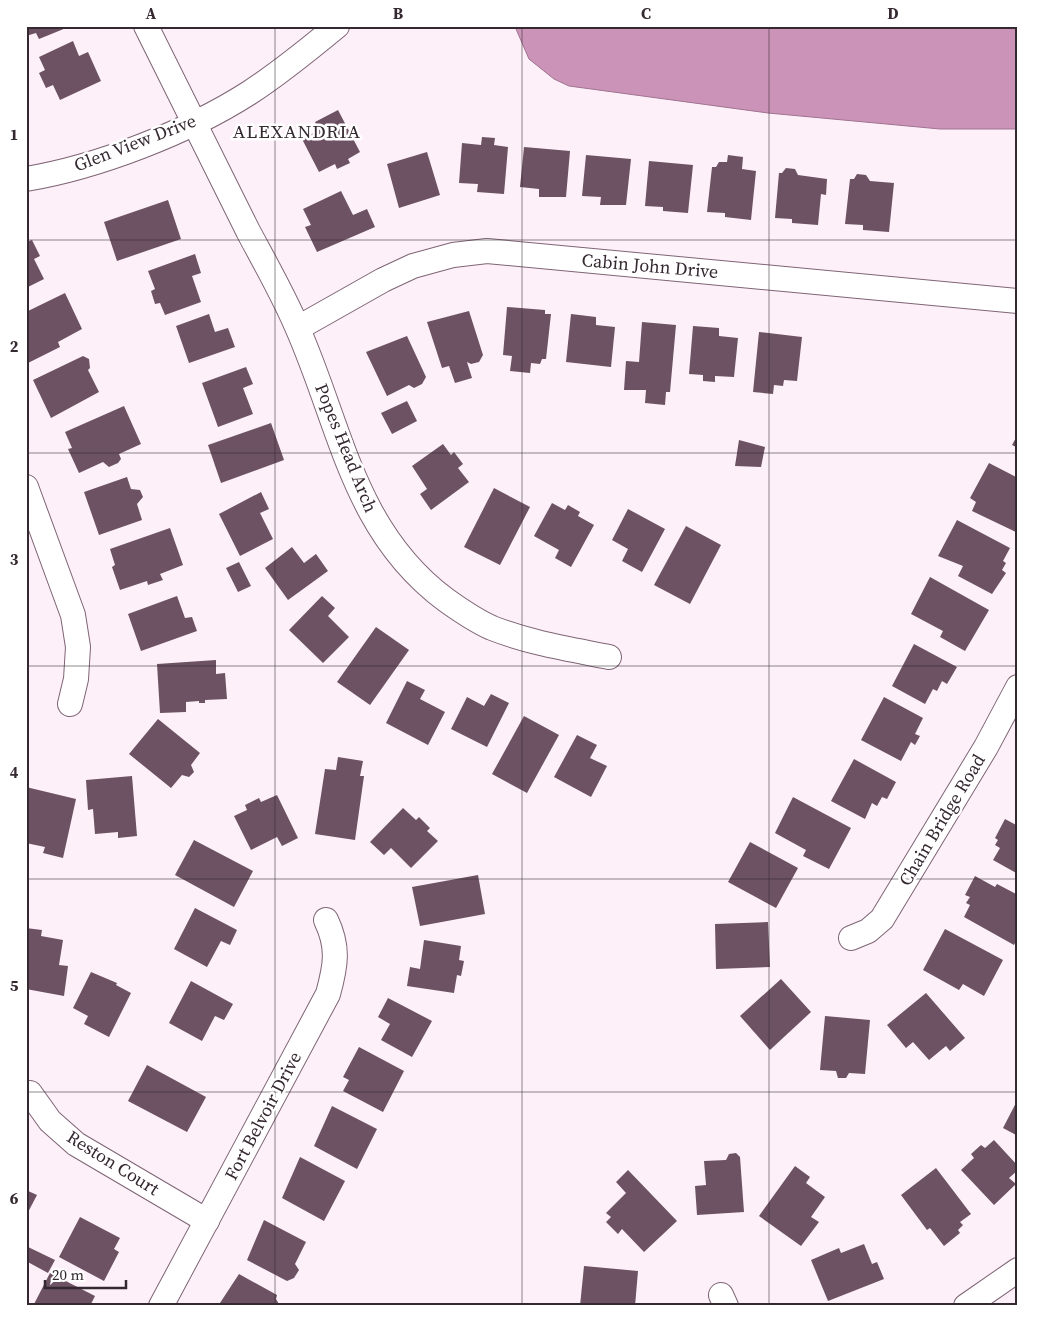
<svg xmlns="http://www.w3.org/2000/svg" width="1044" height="1332" viewBox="0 0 1044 1332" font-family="'Source Serif 4',serif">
<rect width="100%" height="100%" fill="#fdf0f8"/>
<path fill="#cc93b9" stroke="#9f7390" d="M517 26H1018V129H940L768 113 569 86 554 79 529 59 516 29Z"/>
<g fill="#6c5263">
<path d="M26 26H71L39 39 36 33 26 36Z"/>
<path d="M73 41 79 56 88 52 101 81 60 100 53 85 46 88 39 73 45 70 39 57Z"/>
<path d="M338 110 360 152 348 159 350 163 337 169 335 164 319 172 302 139 319 130 315 122Z"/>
<path d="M482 137 495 138 494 145 508 147 504 194 477 192 478 184 459 183 462 143 481 145Z"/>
<path d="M524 147 570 151 566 197H539V189L520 187Z"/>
<path d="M427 152 440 195 399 208 387 164Z"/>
<path d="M586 155 631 159 626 205H600L601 197 582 196Z"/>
<path d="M728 155 743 157 742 169 756 171 751 220 725 217V213L707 212 712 167H716L719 162H727Z"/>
<path d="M649 161 693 165 688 213 663 211V207L645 206Z"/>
<path d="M786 168 795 169 798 175 827 179 826 195 821 194 818 225 792 223V219L775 218 779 173H782Z"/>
<path d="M857 174 866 175 870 181 894 183 889 232 863 230V225L845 224 850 179H854Z"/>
<path d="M341 191 353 215 367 209 375 227 317 252 305 227 311 225 303 209Z"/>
<path d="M168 200 181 239 117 261 104 222Z"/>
<path d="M32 240 40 256 34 259 44 279 26 288V242Z"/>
<path d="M195 254 201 273 192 276 201 302 165 315 160 303 155 304 151 291 155 289 148 271Z"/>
<path d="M65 293 82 329 58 342 60 347 26 364V312Z"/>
<path d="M507 307 545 310V314H551L546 359H542L540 364 531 363 530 373 510 371 512 356 503 355Z"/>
<path d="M469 311 483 355 479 362 471 364 467 362 472 378 455 383 449 366 442 368 427 322Z"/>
<path d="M209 314 215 332 228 328 235 347 189 363 176 326Z"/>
<path d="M571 314 596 317V325L615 327 611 367 566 362Z"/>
<path d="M642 322 676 325 670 392H666L665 405 645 403 646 390H624L626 361 639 362Z"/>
<path d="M693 326 719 328V336L738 338 734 377 715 376V382L703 381V375L689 374Z"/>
<path d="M759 332 802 337 797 381 784 380 783 386 774 385 773 394 753 392Z"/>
<path d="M407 336 426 377 422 384 414 388 409 385 387 396 366 352Z"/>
<path d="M83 356 89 359 90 368 88 370 99 392 51 418 33 380Z"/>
<path d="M246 367 253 384 243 388 253 414 218 427 202 383Z"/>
<path d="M407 401 417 421 392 434 381 413Z"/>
<path d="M124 406 141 444 119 454 121 459 118 463 109 467 103 462 79 473 68 449 72 448 65 432Z"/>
<path d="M271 423 284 460 221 483 208 445Z"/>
<path d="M1018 434V448L1012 445Z"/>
<path d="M739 440 765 447 761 467 735 466Z"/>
<path d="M443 444 451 455 454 452 463 464 458 468 469 482 431 510 420 494 427 489 412 466Z"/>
<path d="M989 463 1018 478V533L972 511 976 502 970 498Z"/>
<path d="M127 477 131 489 140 490 143 497 137 504 142 520 99 535 84 492Z"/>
<path d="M494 488 530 507 500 565 464 547Z"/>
<path d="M261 492 269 509 260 513 273 539 240 556 219 514Z"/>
<path d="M552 503 565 510 568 505 580 512 578 516 594 525 571 567 555 558 559 550 534 536Z"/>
<path d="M628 509 665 529 642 572 622 561 628 549 612 540Z"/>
<path d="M957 520 1010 548 1003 561 1006 563 1002 570 1006 573 992 594 958 576 963 566 938 556Z"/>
<path d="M686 526 721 545 690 604 654 585Z"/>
<path d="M170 528 183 565 160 574 163 580 148 585 147 581 120 590 112 567 115 565 110 549Z"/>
<path d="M292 547 304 563 316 554 328 571 288 600 265 568Z"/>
<path d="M239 562 251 586 238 592 226 568Z"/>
<path d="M930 577 989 610 965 651 940 637 943 631 911 614Z"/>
<path d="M177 596 185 618 192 617 197 631 141 651 128 614Z"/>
<path d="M322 596 335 608 328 616 349 637 323 663 289 630Z"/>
<path d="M376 627 409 650 370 705 337 682Z"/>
<path d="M914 644 957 667 947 684 942 681 937 691 933 689 925 704 892 686Z"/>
<path d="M216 660V674L225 673 227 699 205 700V703H199V701L186 702V712L160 713 157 664Z"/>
<path d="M407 681 425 690 420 699 445 712 428 745 386 723Z"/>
<path d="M491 694 509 703 487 747 451 729 467 697 484 706Z"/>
<path d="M884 697 923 718 915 734 920 736 915 745 911 742 901 761 861 740Z"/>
<path d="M524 716 559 735 527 793 492 774Z"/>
<path d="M158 719 200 753 191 765 194 772 189 777 182 775 171 788 129 754Z"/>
<path d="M577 735 597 745 590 758 607 766 591 797 554 777Z"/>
<path d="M338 757 363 761 360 776H364L355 840 315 834 325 769 336 770Z"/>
<path d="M854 759 896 782 887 799 882 797 877 806 872 803 865 819 831 801Z"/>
<path d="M132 776 137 836 118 838V832L95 834 93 809 88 810 86 780Z"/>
<path d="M26 787 76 799 63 858 43 853 45 847 26 843V831L29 819 26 818Z"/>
<path d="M277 795 298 838 282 846 277 837 251 850 234 816 247 810 245 805 259 798 261 802Z"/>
<path d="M793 797 851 828 829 869 803 856 806 850 775 833Z"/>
<path d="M403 808 416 820 419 817 430 828 427 831 438 841 411 868 391 848 384 855 370 842Z"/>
<path d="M1005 819 1018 826V874L993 860 1000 848 995 845 998 840 995 838Z"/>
<path d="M194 840 253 871 234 907 175 875Z"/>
<path d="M750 842 798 868 776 908 728 882Z"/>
<path d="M478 875 485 914 420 926 412 887Z"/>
<path d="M975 876 995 887 997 884 1018 895V937L1014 945 964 917 970 905 966 903 970 897 965 895Z"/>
<path d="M195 908 237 930 230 945 221 941 207 967 174 949Z"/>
<path d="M768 922 770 967 716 969 715 924Z"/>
<path d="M26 928 42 930 41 936 63 940 59 965 68 966 64 996 26 989Z"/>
<path d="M945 929 1003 960 984 996 963 984 959 990 923 970Z"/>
<path d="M424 940 461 946 459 960 464 961 461 976 457 975 454 993 407 986 410 967 420 969Z"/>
<path d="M91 972 117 983 116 985 131 993 109 1037 84 1024 88 1016 73 1008Z"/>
<path d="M781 979 811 1012 770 1050 740 1016Z"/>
<path d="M191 981 233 1004 224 1020 215 1016 202 1041 169 1023Z"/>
<path d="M926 993 965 1038 950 1051 946 1046 929 1060 913 1042 906 1048 887 1025Z"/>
<path d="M388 998 432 1021 412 1057 381 1040 390 1024 378 1017Z"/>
<path d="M825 1016 870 1020 865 1074 849 1073 846 1078H838L836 1071 820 1070Z"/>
<path d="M359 1047 404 1071 383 1112 343 1091 349 1080 343 1077Z"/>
<path d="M147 1065 206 1097 187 1132 128 1101Z"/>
<path d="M1018 1099V1136L1003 1128Z"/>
<path d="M332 1106 377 1129 357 1169 314 1146Z"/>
<path d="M994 1140 1018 1166V1170L1009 1178 1016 1184 994 1205 961 1170 974 1158 971 1154 981 1145 985 1148Z"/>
<path d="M736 1153 740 1157 744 1212 697 1215 695 1186 706 1185 704 1161 726 1160 729 1154Z"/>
<path d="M300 1157 345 1181 324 1221 282 1198Z"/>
<path d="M795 1166 810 1177 806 1183 825 1197 811 1217 819 1222 801 1246 759 1216Z"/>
<path d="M936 1168 971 1214 960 1222 963 1225 958 1230 960 1233 944 1246 930 1228 927 1230 901 1195Z"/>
<path d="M628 1170 677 1221 644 1252 622 1229 618 1234 606 1222 611 1217 606 1213 626 1193 616 1182Z"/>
<path d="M26 1190 37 1195 26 1216Z"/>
<path d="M80 1217 120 1238 114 1249 119 1252 104 1281 59 1257Z"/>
<path d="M264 1220 306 1242 295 1264 299 1270 294 1278 287 1281 247 1260Z"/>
<path d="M864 1244 872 1264 877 1262 884 1279 828 1301 811 1260 839 1248 841 1253Z"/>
<path d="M26 1246 55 1260 48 1273 26 1261Z"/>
<path d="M584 1266 638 1271 635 1306H580Z"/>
<path d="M50 1273 95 1296 90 1306H33Z"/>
<path d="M239 1274 277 1295 276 1299 280 1306H218Z"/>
</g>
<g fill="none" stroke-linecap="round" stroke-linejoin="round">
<defs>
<g id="street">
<path d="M146 26C180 95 214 163 248 231 265 263 283 294 297 327 341 426 353 531 446 600 460 610 476 621 492 628 530 643 569 649 609 657"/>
<path d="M26 179C98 167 188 132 249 93 280 73 308 50 337 26"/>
<path d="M298 328 383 280 413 266 453 255 487 251 1018 301"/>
<path d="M26 487 73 615 78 647 76 679 70 704"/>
<path d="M851 938 868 931 882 919 986 747 1018 687"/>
<path d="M30 1093 50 1121 76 1144 207 1221"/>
<path d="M721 1295 726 1306"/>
<path d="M161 1306 328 994C336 965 339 947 326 920"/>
<path d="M966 1306 1018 1270"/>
</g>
</defs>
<use href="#street" stroke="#7f6476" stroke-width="26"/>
<use href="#street" stroke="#fff" stroke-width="24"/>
</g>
<path fill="none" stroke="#352931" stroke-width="1" stroke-opacity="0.55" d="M275 26V1306M522 26V1306M769 26V1306M26 240H1018M26 453H1018M26 666H1018M26 879H1018M26 1092H1018"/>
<g text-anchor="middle" stroke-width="5" stroke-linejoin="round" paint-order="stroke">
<g font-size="18" fill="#352931" stroke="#fff">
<text transform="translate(135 143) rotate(-21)" y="6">Glen View Drive</text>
<text transform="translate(650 266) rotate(5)" y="6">Cabin John Drive</text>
<text transform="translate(346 448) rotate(68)" y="6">Popes Head Arch</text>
<text transform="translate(942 820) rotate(-59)" y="6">Chain Bridge Road</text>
<text transform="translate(263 1116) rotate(-62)" y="6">Fort Belvoir Drive</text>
<text transform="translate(113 1163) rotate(32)" y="6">Reston Court</text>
</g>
<g font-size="19" letter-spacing="1" fill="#352931" stroke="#fff">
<text x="297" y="138">ALEXANDRIA</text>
</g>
</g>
<rect width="1044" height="1332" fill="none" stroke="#ffffff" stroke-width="55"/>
<path d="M45 1280v8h81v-8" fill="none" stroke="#352931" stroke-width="2.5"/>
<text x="52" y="1280" font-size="15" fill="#352931" stroke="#ffffff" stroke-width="4" paint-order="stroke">20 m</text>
<rect x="28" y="28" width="988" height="1276" fill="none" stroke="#352931" stroke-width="2"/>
<g font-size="16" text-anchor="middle" font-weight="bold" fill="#352931">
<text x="151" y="19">A</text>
<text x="398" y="19">B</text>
<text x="646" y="19">C</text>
<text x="893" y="19">D</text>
<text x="14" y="140">1</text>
<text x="14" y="352">2</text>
<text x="14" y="565">3</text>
<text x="14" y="778">4</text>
<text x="14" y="991">5</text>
<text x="14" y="1204">6</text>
</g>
</svg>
